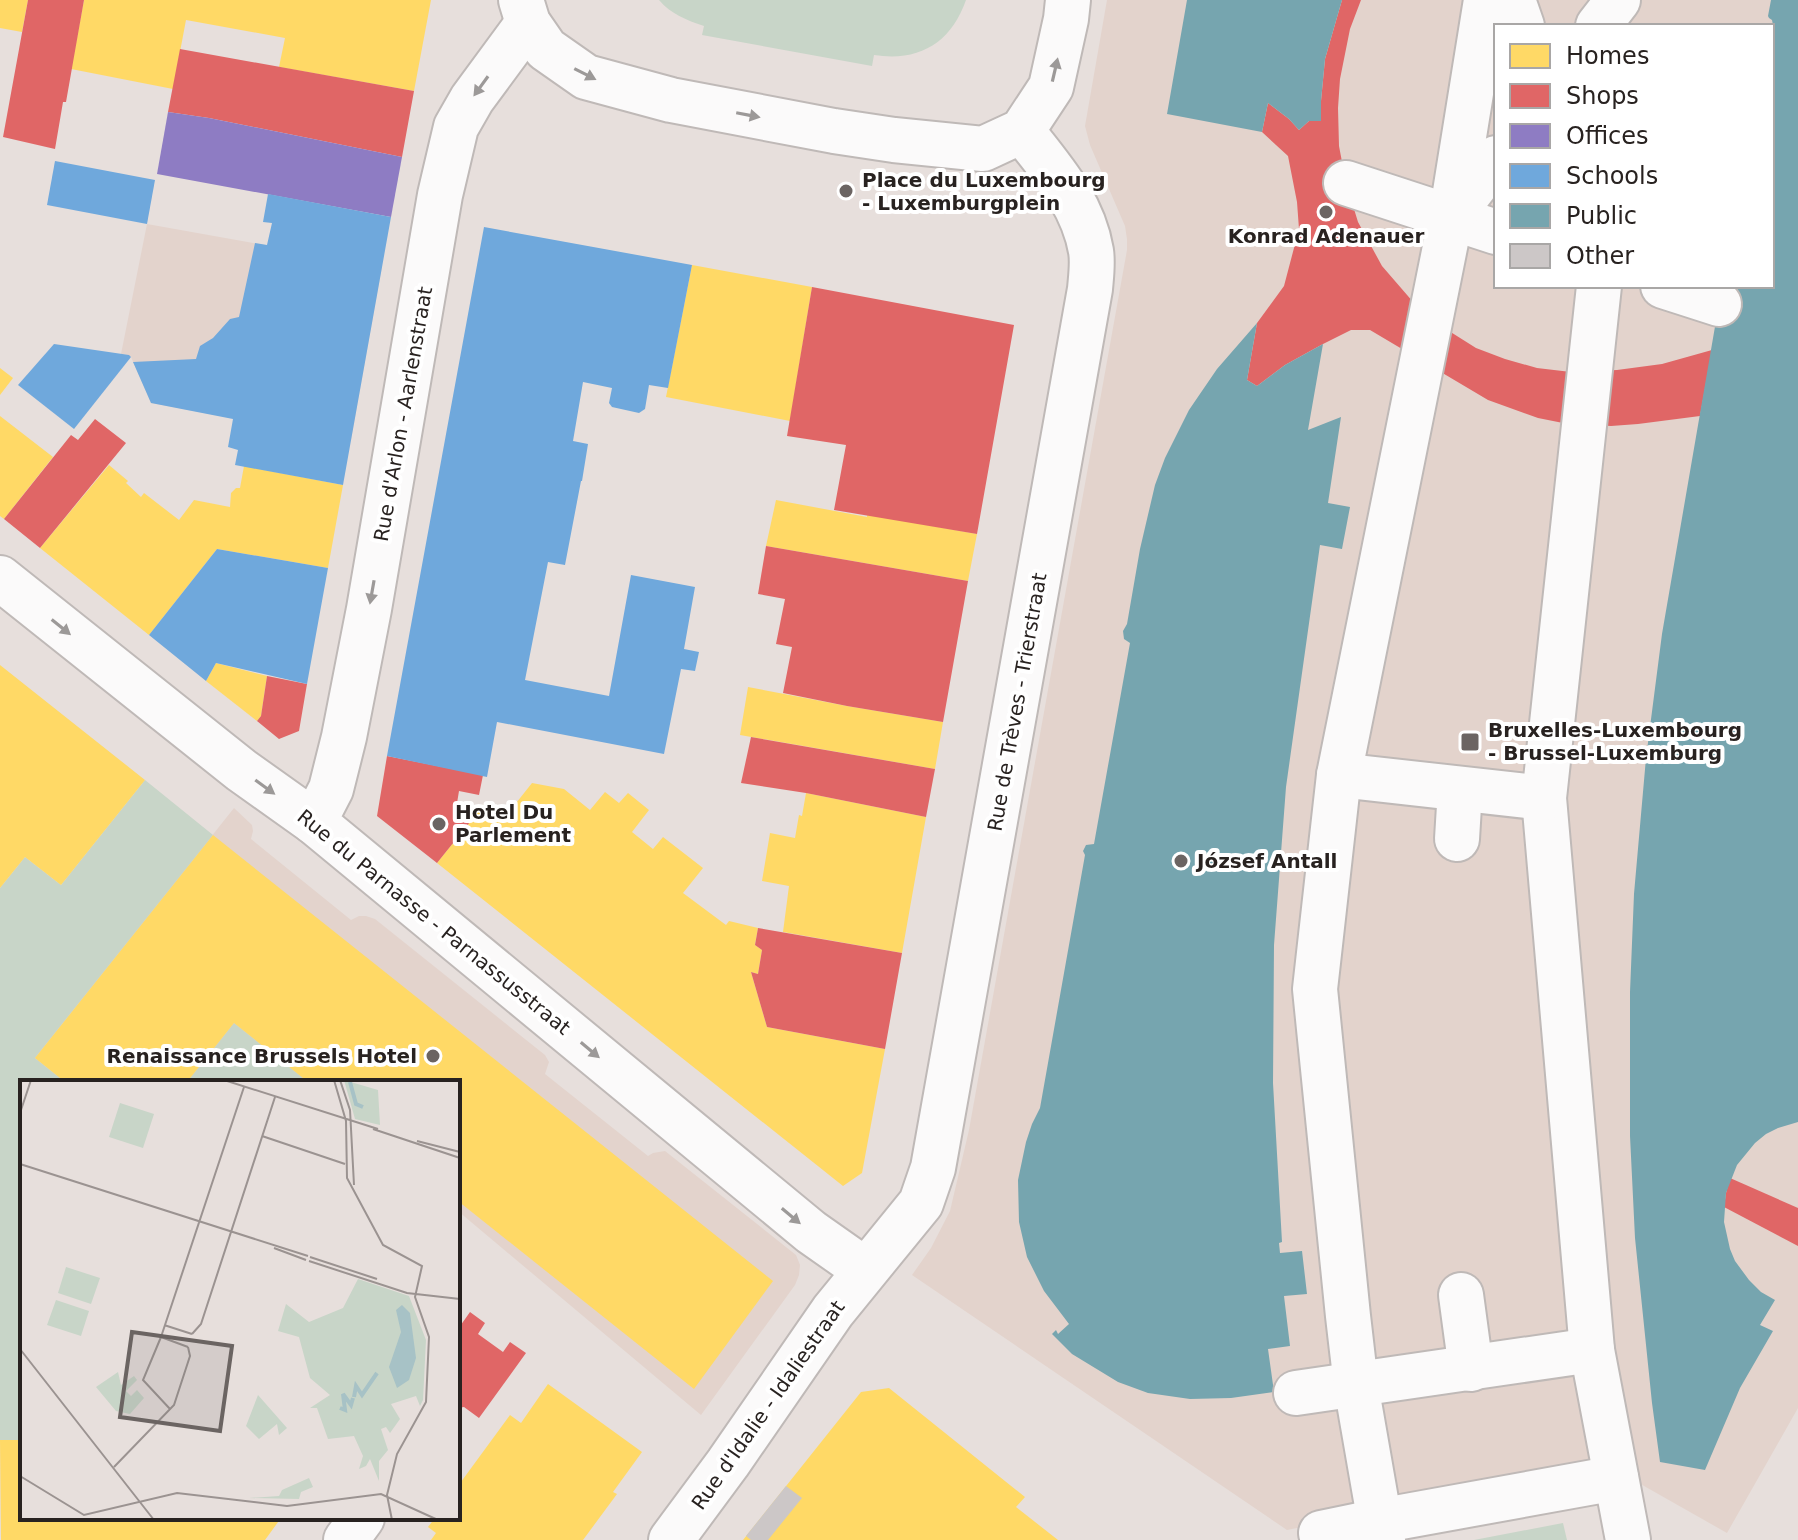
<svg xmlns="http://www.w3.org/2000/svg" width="1798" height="1540" viewBox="0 0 1798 1540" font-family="'DejaVu Sans',sans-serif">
<rect width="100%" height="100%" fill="#e7dfdc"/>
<g fill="#e3d3cc" fill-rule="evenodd">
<path d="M1107 0H1798V1408L1727 1533 1607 1465 1287 1530 912 1275 931 1248 950 1211 969 1130 1127 250V239L1125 226 1090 145 1085 126ZM1496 26H1772V286H1496Z"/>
<path d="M147 224 382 266 351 440 151 403 131 357 128 355 121 354Z"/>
<path d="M234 808 252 825 253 831 251 839 351 920 359 916H366L375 919 545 1055 549 1062 545 1074 648 1156 653 1153 665 1151 796 1255 800 1265 799 1275 795 1285 701 1415 458 1211V1082H65L35 1058Z"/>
</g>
<g fill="#c8d5c8">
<path d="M659 0H966C951 43 919 62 874 55L872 66 702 35 704 26C686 20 671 14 659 0Z"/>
<path d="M145 780 213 835 35 1058 65 1082H22V1440H0V888L25 857 61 885Z"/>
<path d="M234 1023 308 1082H187Z"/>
<path d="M1563 1523 1567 1540H1474Z"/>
</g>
<g fill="#ffd966">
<path d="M0 0H28L22 32 0 28Z"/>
<path d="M84 0H431L414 91 279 67 285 38 186 20 173 89 71 69Z"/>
<path d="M692 265 812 287 790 421 666 397Z"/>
<path d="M0 368 13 378 0 395Z"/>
<path d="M0 416 53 457 4 519 0 516Z"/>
<path d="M109 465 128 481 126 483 141 497 144 493 179 520 194 500 230 507 231 493 236 488H240L244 466 343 485 328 568 217 549 149 635 40 548Z"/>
<path d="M776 500 867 517V514L977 534 968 581 766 546Z"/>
<path d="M216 663 267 676 261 716 257 721 206 681Z"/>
<path d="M0 665 145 780 61 885 25 857 0 888Z"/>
<path d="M748 687 847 706 943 722 935 769 740 735Z"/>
<path d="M532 783 564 789 590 810 605 792 619 803 628 793 649 810 632 832 653 849 663 837 703 868 683 893 726 925 729 921 758 928 755 945 762 950 758 974 751 972 767 1027 885 1049 862 1173 843 1186 437 863 486 802 505 817Z"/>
<path d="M806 793 926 817 902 953 783 932 789 886 762 881 770 833 795 838 799 815 802 816Z"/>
<path d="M213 835 773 1281 694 1389 458 1201V1082H308L234 1023 187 1082H65L35 1058Z"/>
<path d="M548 1384 642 1452 613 1492 617 1494 583 1540H431L436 1533 428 1527 435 1518H458V1486L510 1415 521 1423Z"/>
<path d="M889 1388 1025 1497 1016 1507 1058 1540H743L861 1392Z"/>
<path d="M0 1440H22V1518H281L265 1540H1Z"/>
</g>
<g fill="#e06666">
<path d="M28 0H84L66 102H63L55 149 3 137Z"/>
<path d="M1342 0H1361L1350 29 1340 79 1338 108 1339 146 1346 183 1358 222 1382 266 1414 303 1449 331 1476 348 1505 359 1537 368 1571 372 1617 370 1662 364 1712 350 1700 416 1638 424 1611 426 1563 423 1538 418 1488 400 1370 330H1351L1323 344 1285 365 1257 386 1247 380 1257 323 1284 286 1299 229 1297 202 1288 156 1262 132 1268 103 1289 119 1299 130 1309 121H1321V101L1325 59Z"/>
<path d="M180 49 414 91 402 157 209 118 168 112Z"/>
<path d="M812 287 1014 325 977 534 834 510 846 445 787 436Z"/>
<path d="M95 419 126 443 40 548 4 519 71 435 78 440Z"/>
<path d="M766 546 968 581 943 722 847 706 783 693 792 647 776 644 785 599 758 594Z"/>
<path d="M267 676 307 684 299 731 279 739 257 721 261 716Z"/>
<path d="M751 737 935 769 926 817 806 793 741 783Z"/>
<path d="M387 756 483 775 479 795 459 791 457 803 474 817 437 863 377 816Z"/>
<path d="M758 928 902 953 885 1049 767 1027 751 972 758 974 762 950 755 945Z"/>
<path d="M1730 1178 1798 1208V1246L1724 1207 1726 1193Z"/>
<path d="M470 1312 485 1323 478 1334 503 1352 510 1342 526 1353 479 1418 464 1407 458 1408V1329Z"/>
</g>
<path fill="#8e7cc3" d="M168 112 209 118 402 157 391 217 157 174Z"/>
<g fill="#6fa8dc">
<path d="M55 161 155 180 147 224 47 205Z"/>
<path d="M268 194 391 217 343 485 235 465 238 450 228 447 233 419 151 403 133 362 196 359 200 346 213 338 230 319 239 317 255 243 267 245 272 223 263 222Z"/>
<path d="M484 227 692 265 668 388 649 385 645 409 639 413 612 407 609 403 612 388 583 382 573 441 588 444 582 481H581L565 565 548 562 525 680 609 696 631 575 695 587 684 649 699 652 695 671 681 669 664 754 497 722 487 777 387 756Z"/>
<path d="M54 344 129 355 131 357 74 429 18 385Z"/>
<path d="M217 549 328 568 307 684 216 663 206 681 149 635Z"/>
</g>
<g fill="#76a5af">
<path d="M1187 0H1342L1325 59 1321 101V121H1309L1299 130 1289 119 1268 103 1262 132 1167 114Z"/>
<path d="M1771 0H1798V1122L1778 1128 1766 1134 1755 1143 1737 1165 1726 1193 1724 1222 1730 1249 1735 1261 1749 1280 1761 1292 1775 1300 1760 1325 1773 1331 1740 1388 1705 1470 1660 1462 1652 1403 1635 1238 1630 1136V992L1634 894 1646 758 1662 634 1722 286H1772V40L1775 35 1772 20 1769 18 1768 16Z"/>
<path d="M1257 323 1247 380 1257 386 1285 365 1323 344 1308 430 1341 417 1328 503 1350 507 1342 549 1320 545 1286 787 1274 945 1273 1083 1282 1242 1279 1243 1280 1253 1302 1251 1307 1294 1284 1296 1290 1346 1268 1349 1274 1392 1231 1398 1190 1399 1148 1393 1118 1382 1072 1354 1052 1334 1056 1330 1058 1334 1069 1324 1044 1291 1027 1257 1019 1222 1018 1180 1026 1142 1032 1124 1040 1108 1085 855 1083 851 1086 845 1094 844 1130 643 1124 639 1123 631 1127 624 1140 549 1155 485 1165 458 1189 410 1217 369Z"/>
</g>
<path fill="#ccc7c7" d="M786 1486 802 1498 768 1540H751L746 1536Z"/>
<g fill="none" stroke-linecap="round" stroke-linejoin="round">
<defs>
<g id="street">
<path d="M1513 0 1522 26"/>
<path d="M1598 26 1618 0"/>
<path d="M1346 183 1496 232"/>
<path d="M1455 212 1496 158"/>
<path d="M1599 286 1544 798 1592 1350 1628 1540"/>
<path d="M1663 286 1719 304"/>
<path d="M0 578 241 770 314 822"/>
<path d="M1339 775 1544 798"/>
<path d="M1457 839 1460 789"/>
<path d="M1461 1295 1471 1369"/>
<path d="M1296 1393 1592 1350"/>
<path d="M1321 1533 1379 1521 1616 1478"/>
<path d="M346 1540 362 1518"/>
<path d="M1383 1540 1356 1385 1348 1316 1315 989 1339 775 1451 217 1486 0"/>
</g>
<g id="secondary">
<path d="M521 0 528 23 546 49 586 77 671 100 834 131 894 140 983 149 1022 131 1051 87 1066 19 1068 0"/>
<path d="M528 23 472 99 456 127 440 195 369 609 344 737 331 789 314 822 811 1232 865 1270"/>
<path d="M671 1540 728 1463 833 1311 921 1203 933 1168 1090 289C1091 277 1093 263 1091 251 1083 203 1051 168 1022 131"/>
</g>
</defs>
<use href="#street" stroke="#bfb9b7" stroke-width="48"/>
<use href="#secondary" stroke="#bfb9b7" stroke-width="48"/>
<use href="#street" stroke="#fbfafa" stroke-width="44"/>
<use href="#secondary" stroke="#fbfafa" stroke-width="44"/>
</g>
<defs><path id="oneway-solid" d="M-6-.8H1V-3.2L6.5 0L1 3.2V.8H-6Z" transform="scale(2)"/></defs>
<g fill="#9c9998">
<use href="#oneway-solid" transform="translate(1055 70) rotate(-77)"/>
<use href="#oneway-solid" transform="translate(585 74) rotate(27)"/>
<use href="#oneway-solid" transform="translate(481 86) rotate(126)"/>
<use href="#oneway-solid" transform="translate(748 115) rotate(11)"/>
<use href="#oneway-solid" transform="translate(372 592) rotate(100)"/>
<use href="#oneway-solid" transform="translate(61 627) rotate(39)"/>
<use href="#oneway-solid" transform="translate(265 787) rotate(36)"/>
<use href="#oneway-solid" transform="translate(590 1050) rotate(40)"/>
<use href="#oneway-solid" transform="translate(791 1216) rotate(40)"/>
</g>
<g fill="#6b6462" stroke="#fff" stroke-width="3">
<circle cx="846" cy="191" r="8"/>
<circle cx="1326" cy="212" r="8"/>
<rect x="1460" y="732" width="20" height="20" rx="4"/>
<circle cx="439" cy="824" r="8"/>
<circle cx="1181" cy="861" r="8"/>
<circle cx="433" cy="1056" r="8"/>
</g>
<g text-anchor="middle" stroke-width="8" stroke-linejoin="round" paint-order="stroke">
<g font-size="20" font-weight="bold" fill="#282220" stroke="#fff" text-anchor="start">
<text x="862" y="187">Place du Luxembourg<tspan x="862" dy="23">- Luxemburgplein</tspan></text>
<text x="1326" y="243" text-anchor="middle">Konrad Adenauer</text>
<text x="1488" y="737">Bruxelles-Luxembourg<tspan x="1488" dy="23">- Brussel-Luxemburg</tspan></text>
<text x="455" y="819">Hotel Du<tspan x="455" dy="23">Parlement</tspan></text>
<text x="1197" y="868">József Antall</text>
<text x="417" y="1063" text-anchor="end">Renaissance Brussels Hotel</text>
</g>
<g font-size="20" fill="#282220" stroke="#fff">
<text transform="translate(403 414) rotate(-80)" y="7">Rue d'Arlon - Aarlenstraat</text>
<text transform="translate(1017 702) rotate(-80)" y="7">Rue de Trèves - Trierstraat</text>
<text transform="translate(434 922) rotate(39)" y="7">Rue du Parnasse - Parnassusstraat</text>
<text transform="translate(768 1405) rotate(-55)" y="7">Rue d'Idalie - Idaliestraat</text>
</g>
</g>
<g transform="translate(20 1080)">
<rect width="440" height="440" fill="#e7dfdc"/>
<path d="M324 0 358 10 360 45 335 39ZM100 23 134 34 123 68 89 57ZM46 187 80 198 71 224 38 213ZM338 199 389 216 406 260 403 320 400 326 396 316 371 324 380 339 370 353 366 347 361 349 368 370 359 381V401L350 379 346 386 339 389 343 376 334 356 308 359 297 328H290L310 315 290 298 279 257 258 251 266 224 289 242 323 228ZM36 220 69 231 61 256 27 245ZM98 292 101 305 114 296 117 300 106 311 111 316 117 310 124 318 110 334 96 331 76 307ZM238 315 267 348 259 355 257 344 239 359 226 346ZM289 398 293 407 281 412 279 419 229 418 259 416 262 410Z" fill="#c8d5c8"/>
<path d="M382 225 390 233 396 278 389 300 377 308 369 287 381 252 376 230Z" fill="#a7c2c6"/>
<path fill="none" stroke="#a7c2c6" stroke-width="4" d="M330 2 336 24 343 27M334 317 336 306 342 315 357 293M320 328 325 330 323 314 331 325 333 318"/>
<path fill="none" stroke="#9b9391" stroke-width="2" d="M204 0 358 49M314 0 326 41 327 98 363 165 402 186 395 217 409 257 406 322 377 374 367 415 372 440M320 0 330 30 334 105M0 33 11 0M353 49 440 78M242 56 325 84M397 61 440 72M0 84 288 176M254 168 286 180M290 177 357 199M289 181 387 213 440 219M144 245 172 254M172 254 181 244 255 17M141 257 224 7M141 257 123 300 150 329M141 257 168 267M0 269 134 440M94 387 154 325 170 276 168 267M0 396 64 435 157 413 267 426 361 414 418 440"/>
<path fill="#6b6462" fill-opacity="0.15" stroke="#6b6462" stroke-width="4" d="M112 252 212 266 200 351 100 337Z"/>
<rect width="440" height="440" fill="none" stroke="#282220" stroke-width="4"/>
</g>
<rect x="1494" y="24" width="280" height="264" fill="#ffffff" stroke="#a9a7a6" stroke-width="2"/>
<rect x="1510" y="44" width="40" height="24" fill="#ffd966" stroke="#a9a7a6" stroke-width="2"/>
<text x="1566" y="64" font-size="24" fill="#282220">Homes</text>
<rect x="1510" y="84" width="40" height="24" fill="#e06666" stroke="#a9a7a6" stroke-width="2"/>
<text x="1566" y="104" font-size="24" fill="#282220">Shops</text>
<rect x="1510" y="124" width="40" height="24" fill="#8e7cc3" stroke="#a9a7a6" stroke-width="2"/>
<text x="1566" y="144" font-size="24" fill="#282220">Offices</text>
<rect x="1510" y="164" width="40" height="24" fill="#6fa8dc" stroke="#a9a7a6" stroke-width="2"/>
<text x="1566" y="184" font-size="24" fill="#282220">Schools</text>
<rect x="1510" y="204" width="40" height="24" fill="#76a5af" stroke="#a9a7a6" stroke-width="2"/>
<text x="1566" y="224" font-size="24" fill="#282220">Public</text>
<rect x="1510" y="244" width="40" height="24" fill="#ccc7c7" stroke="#a9a7a6" stroke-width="2"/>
<text x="1566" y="264" font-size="24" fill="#282220">Other</text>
</svg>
